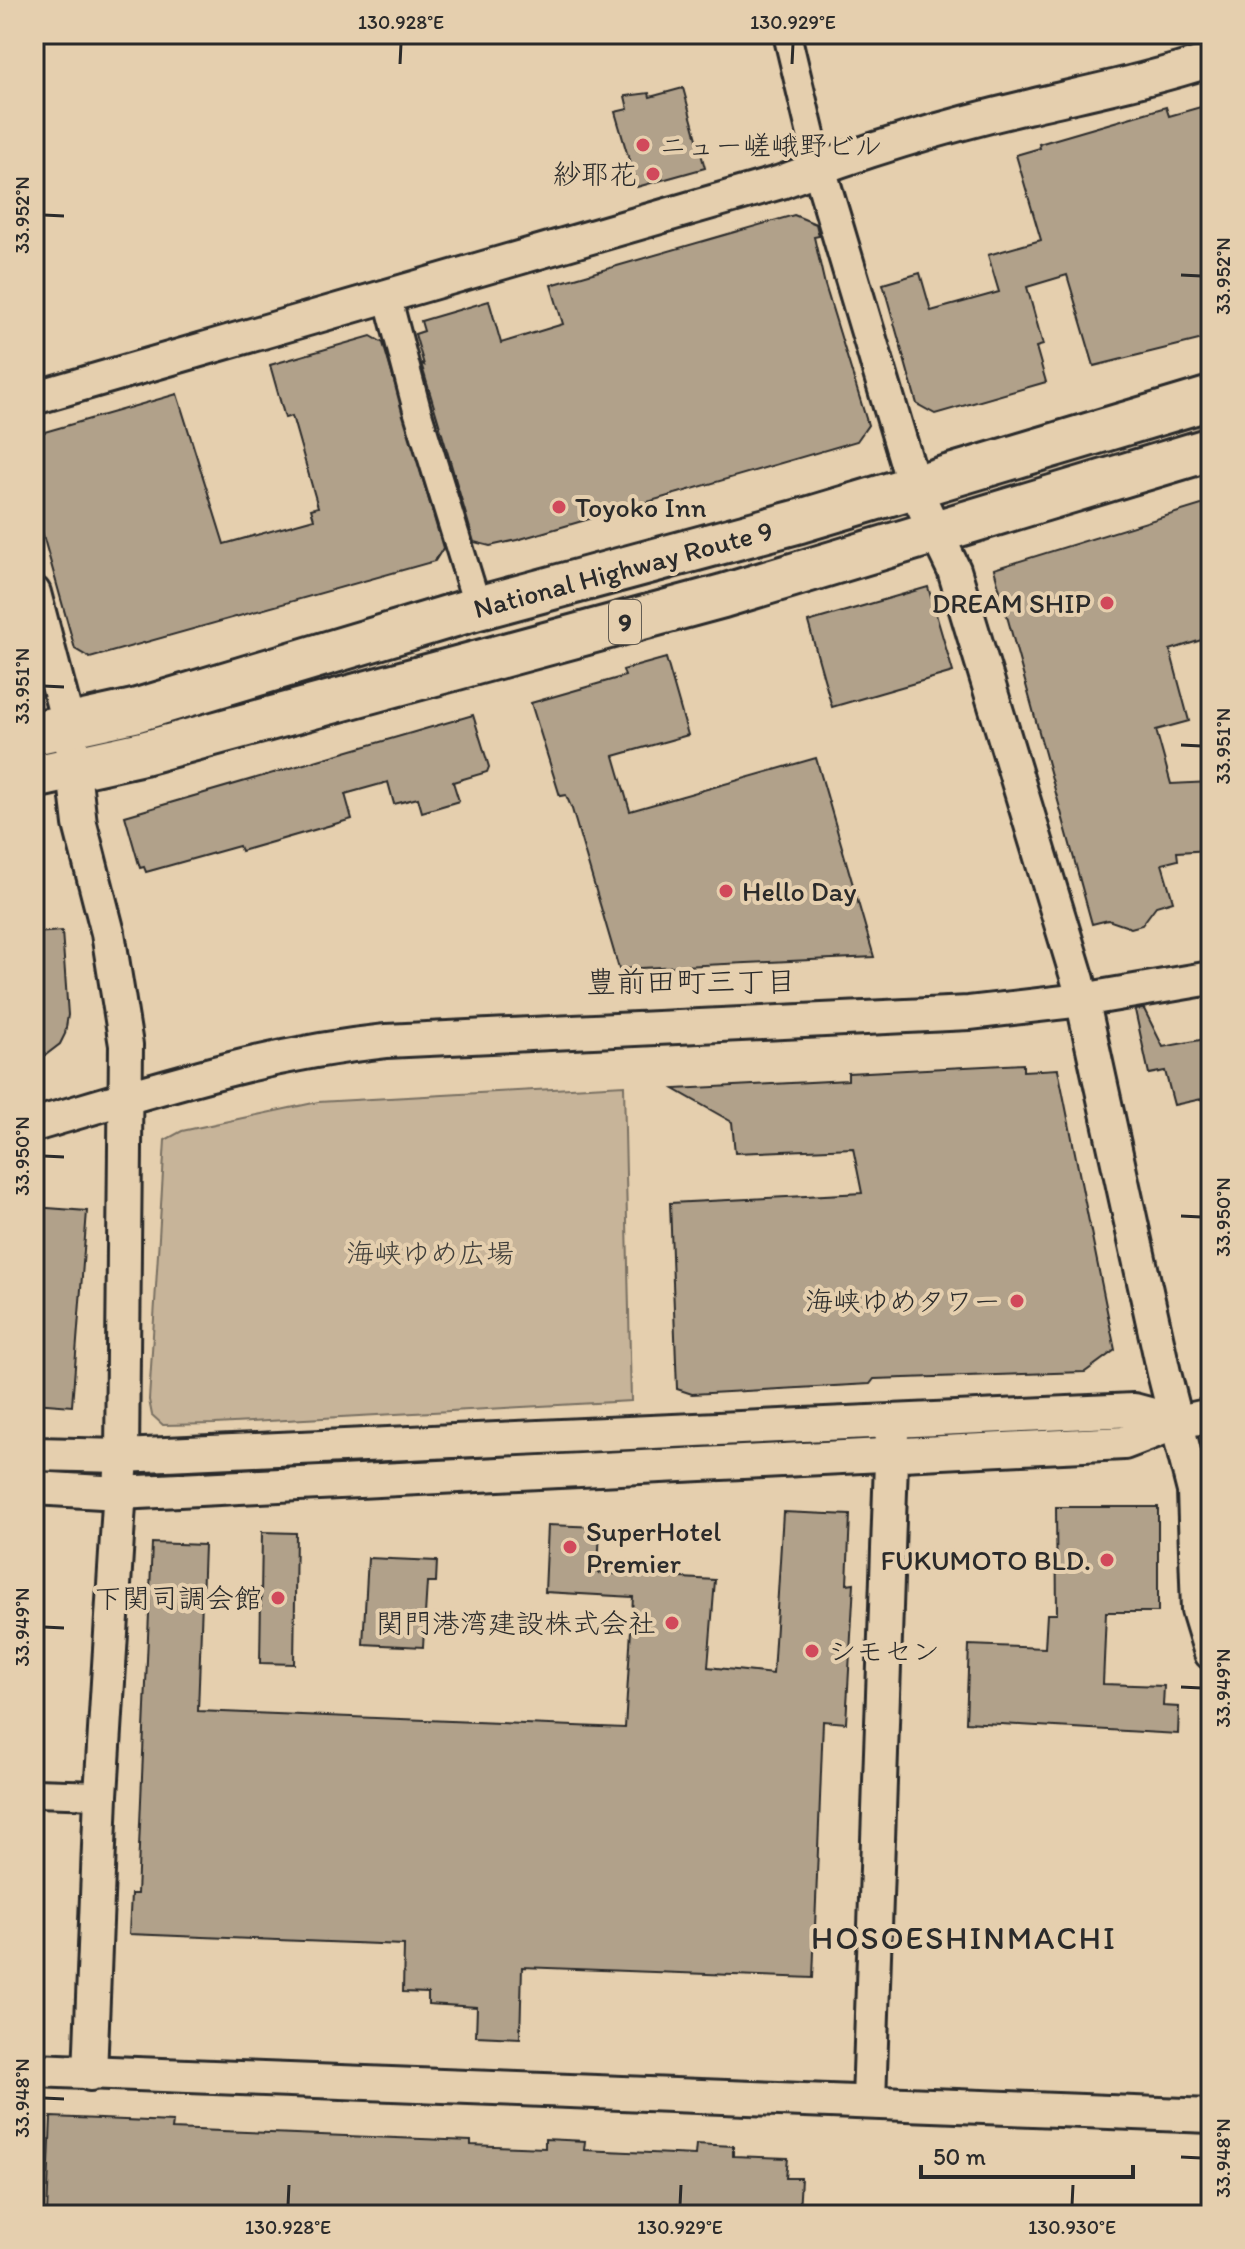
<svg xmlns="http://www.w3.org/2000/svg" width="1245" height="2249" viewBox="0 0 1245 2249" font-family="Itim,'Klee One',sans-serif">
<rect width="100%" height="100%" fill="#e5cfae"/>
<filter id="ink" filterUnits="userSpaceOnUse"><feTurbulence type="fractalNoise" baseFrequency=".0125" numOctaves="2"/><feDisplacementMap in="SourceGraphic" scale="16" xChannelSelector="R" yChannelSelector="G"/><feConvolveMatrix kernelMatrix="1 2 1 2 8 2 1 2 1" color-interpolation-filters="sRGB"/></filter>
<g filter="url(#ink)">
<path fill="#c7b499" stroke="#797062" stroke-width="2" d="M624 1085 631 1401 215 1424 163 1425 152 1415 149 1400 165 1140 182 1131 318 1102Z"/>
<g fill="#b1a18a" stroke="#2b2b2b" stroke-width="2">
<path d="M683 88 705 168 637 187 615 112 628 109 625 96 649 93 650 97Z"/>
<path d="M1211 104V337L1094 366 1067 275 1027 287 1043 345 1036 347 1046 382 935 414 917 404 883 284 920 273 931 311 999 292 988 255 1041 240 1016 155 1040 148 1039 144 1166 107 1169 116Z"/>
<path d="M794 215 816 224 819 236 814 237 825 285 868 425 857 441 517 540 490 546 474 542 421 363 424 365 415 334 424 331 421 321 489 301 501 343 563 324 551 285Z"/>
<path d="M371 336 383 343 443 548 435 561 90 658 75 649 34 503V435L177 394 224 544 314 519 311 509 318 507 292 416 285 418 270 365Z"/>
<path d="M1211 502V637L1170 650 1189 721 1156 730 1171 784 1211 782V850L1177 852 1178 860 1162 864 1173 901 1156 906 1142 925 1131 928 1108 920 1092 924 994 569Z"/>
<path d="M928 587 953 672 832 707 808 622Z"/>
<path d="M666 658 688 735 614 756 630 811 816 758 874 957 619 969 572 809 566 795 560 796 531 703 625 676 623 670Z"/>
<path d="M473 715 489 767 487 772 453 782 459 801 422 812 418 798 394 804 388 782 345 794 352 819 241 851 239 846 146 872 144 867 140 868 125 816Z"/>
<path d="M62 931 68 1015 65 1034 60 1044 34 1064V933Z"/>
<path d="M1144 1009 1163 1047 1211 1038V1097L1174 1105 1165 1071 1149 1074 1135 1010Z"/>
<path d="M1023 1064V1071L1058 1069 1115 1350 1085 1372 874 1379 870 1384 692 1394 677 1389 670 1203 862 1193 853 1148 735 1153 732 1122 674 1089 848 1080V1073Z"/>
<path d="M34 1207 87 1211 72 1406 34 1403Z"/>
<path d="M1056 1507H1158V1612H1106L1103 1684 1164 1686 1163 1706 1179 1707 1178 1734 966 1722 969 1645 1045 1648 1047 1614H1057Z"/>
<path d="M783 1512 850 1515 847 1584 854 1583 846 1723 823 1721 813 1978 522 1967 520 2038 476 2036 477 2007 428 2004V1993L403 1992 404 1945 129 1934 131 1894H137L152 1543 204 1545 198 1711 625 1728 633 1597 545 1592 548 1525 600 1527 598 1573 715 1580 708 1667 773 1674Z"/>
<path d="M262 1532 296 1533 294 1664 260 1663Z"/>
<path d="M368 1558 437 1561 436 1582H427L423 1647 363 1644Z"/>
<path d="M51 2117 173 2122 172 2129 471 2141V2145L545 2148V2139L585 2141 584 2150 695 2155 696 2144 733 2146V2156L788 2158 786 2178H801L799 2213 47 2215Z"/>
</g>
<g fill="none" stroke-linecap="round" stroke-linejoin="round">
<defs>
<g id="minor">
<path d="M787 34 819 168"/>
<path d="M387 295 417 410 478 608"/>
<path d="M34 1793 101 1795"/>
</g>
<g id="tertiary">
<path d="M819 168 914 487 954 570 1078 980 1164 1373 1194 1491 1198 1610 1211 1653"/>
<path d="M34 398 781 182C860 152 945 126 1027 107 1089 92 1150 80 1211 60"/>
<path d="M34 593 69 727 80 824 108 933 126 1045 122 1456 101 1795 90 2074"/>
<path d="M34 1125C153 1090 261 1054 386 1041L969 1013 1082 1000 1211 978"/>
<path d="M34 1454 122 1456 1134 1410 1179 1422"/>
<path d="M34 1488 119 1493 1124 1443 1179 1422 1211 1415"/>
<path d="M34 2070 1211 2116"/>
<path d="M869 2101 892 1433"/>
</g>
<g id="trunk">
<path d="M34 733 134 711 478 608 800 521 1211 398"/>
<path d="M34 777 143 753 723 596 1211 449"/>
</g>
</defs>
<use href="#minor" stroke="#2b2b2b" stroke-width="32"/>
<use href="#tertiary" stroke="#2b2b2b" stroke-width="38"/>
<use href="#trunk" stroke="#2b2b2b" stroke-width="48"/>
<use href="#minor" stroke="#e5cfae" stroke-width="26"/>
<use href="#tertiary" stroke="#e5cfae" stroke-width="32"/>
<use href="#trunk" stroke="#e5cfae" stroke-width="42"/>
</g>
</g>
<path fill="none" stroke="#2b2b2b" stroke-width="3" d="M400 64 401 44M792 64 793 44M44 215 64 216M1181 275 1201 276M44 686 64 687M1181 745 1201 746M44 1156 64 1157M1181 1216 1201 1217M44 1627 64 1628M1181 1687 1201 1688M44 2098 64 2099M1181 2157 1201 2158M288 2205 289 2185M680 2205 681 2185M1072 2205 1073 2185"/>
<g fill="#d1495b" stroke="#e5cfae" stroke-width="3">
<circle cx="643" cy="145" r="8"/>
<circle cx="653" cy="174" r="8"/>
<circle cx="559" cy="507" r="8"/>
<circle cx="1107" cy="603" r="8"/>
<circle cx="726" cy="891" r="8"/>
<circle cx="1017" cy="1301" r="8"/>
<circle cx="570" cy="1547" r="8"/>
<circle cx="1107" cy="1560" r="8"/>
<circle cx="278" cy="1598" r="8"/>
<circle cx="672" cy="1623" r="8"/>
<circle cx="812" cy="1651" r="8"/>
</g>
<g text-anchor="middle" stroke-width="8" stroke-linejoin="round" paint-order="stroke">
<rect fill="#e5cfae" stroke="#635c52" stroke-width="2" x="609" y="600" width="32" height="44" rx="6"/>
<g font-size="26" font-weight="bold" fill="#2b2b2b">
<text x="625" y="631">9</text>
</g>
<g font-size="28" fill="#2b2b2b" stroke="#e5cfae" text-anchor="end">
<text x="659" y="155" text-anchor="start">ニュー嵯峨野ビル</text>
<text x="637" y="184">紗耶花</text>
<text x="575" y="517" text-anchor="start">Toyoko Inn</text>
<text x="1091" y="613">DREAM SHIP</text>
<text x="742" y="901" text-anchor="start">Hello Day</text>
<text x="1001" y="1311">海峡ゆめタワー</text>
<text x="586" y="1541" text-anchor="start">SuperHotel<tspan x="586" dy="32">Premier</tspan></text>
<text x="1091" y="1570">FUKUMOTO BLD.</text>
<text x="262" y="1608">下関司調会館</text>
<text x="656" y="1633">関門港湾建設株式会社</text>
<text x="828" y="1661" text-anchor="start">シモセン</text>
</g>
<g font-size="28" fill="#2b2b2b" stroke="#e5cfae">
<text transform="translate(623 569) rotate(-15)" y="10">National Highway Route 9</text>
</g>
<g font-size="28" fill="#42403c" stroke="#e5cfae">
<text x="430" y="1263">海峡ゆめ広場</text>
</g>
<g font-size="30" fill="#2b2b2b" stroke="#e5cfae">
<text x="691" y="992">豊前田町三丁目</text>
</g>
<g font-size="32" letter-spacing="2" fill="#2b2b2b" stroke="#e5cfae">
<text x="964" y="1949">HOSOESHINMACHI</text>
</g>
</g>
<rect width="1245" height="2249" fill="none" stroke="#e5cfae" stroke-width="88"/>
<path d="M921 2165v12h212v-12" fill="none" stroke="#2b2b2b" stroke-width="4"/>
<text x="933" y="2165" font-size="24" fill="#2b2b2b" stroke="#e5cfae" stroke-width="6" paint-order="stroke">50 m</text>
<rect x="44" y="44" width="1157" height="2161" fill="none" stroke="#2b2b2b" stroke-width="3"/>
<g font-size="20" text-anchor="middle" fill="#2b2b2b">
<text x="401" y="29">130.928°E</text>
<text x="793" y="29">130.929°E</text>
<text transform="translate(22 215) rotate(-90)" y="7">33.952°N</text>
<text transform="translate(1223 276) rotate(-90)" y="7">33.952°N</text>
<text transform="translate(22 686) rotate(-90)" y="7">33.951°N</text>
<text transform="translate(1223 746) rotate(-90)" y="7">33.951°N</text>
<text transform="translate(22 1156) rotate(-90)" y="7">33.950°N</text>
<text transform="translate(1223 1217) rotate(-90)" y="7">33.950°N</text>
<text transform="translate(22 1627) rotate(-90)" y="7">33.949°N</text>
<text transform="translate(1223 1688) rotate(-90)" y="7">33.949°N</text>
<text transform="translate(22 2098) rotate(-90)" y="7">33.948°N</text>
<text transform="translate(1223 2158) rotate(-90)" y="7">33.948°N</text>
<text x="288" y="2234">130.928°E</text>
<text x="680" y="2234">130.929°E</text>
<text x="1072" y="2234">130.930°E</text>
</g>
</svg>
